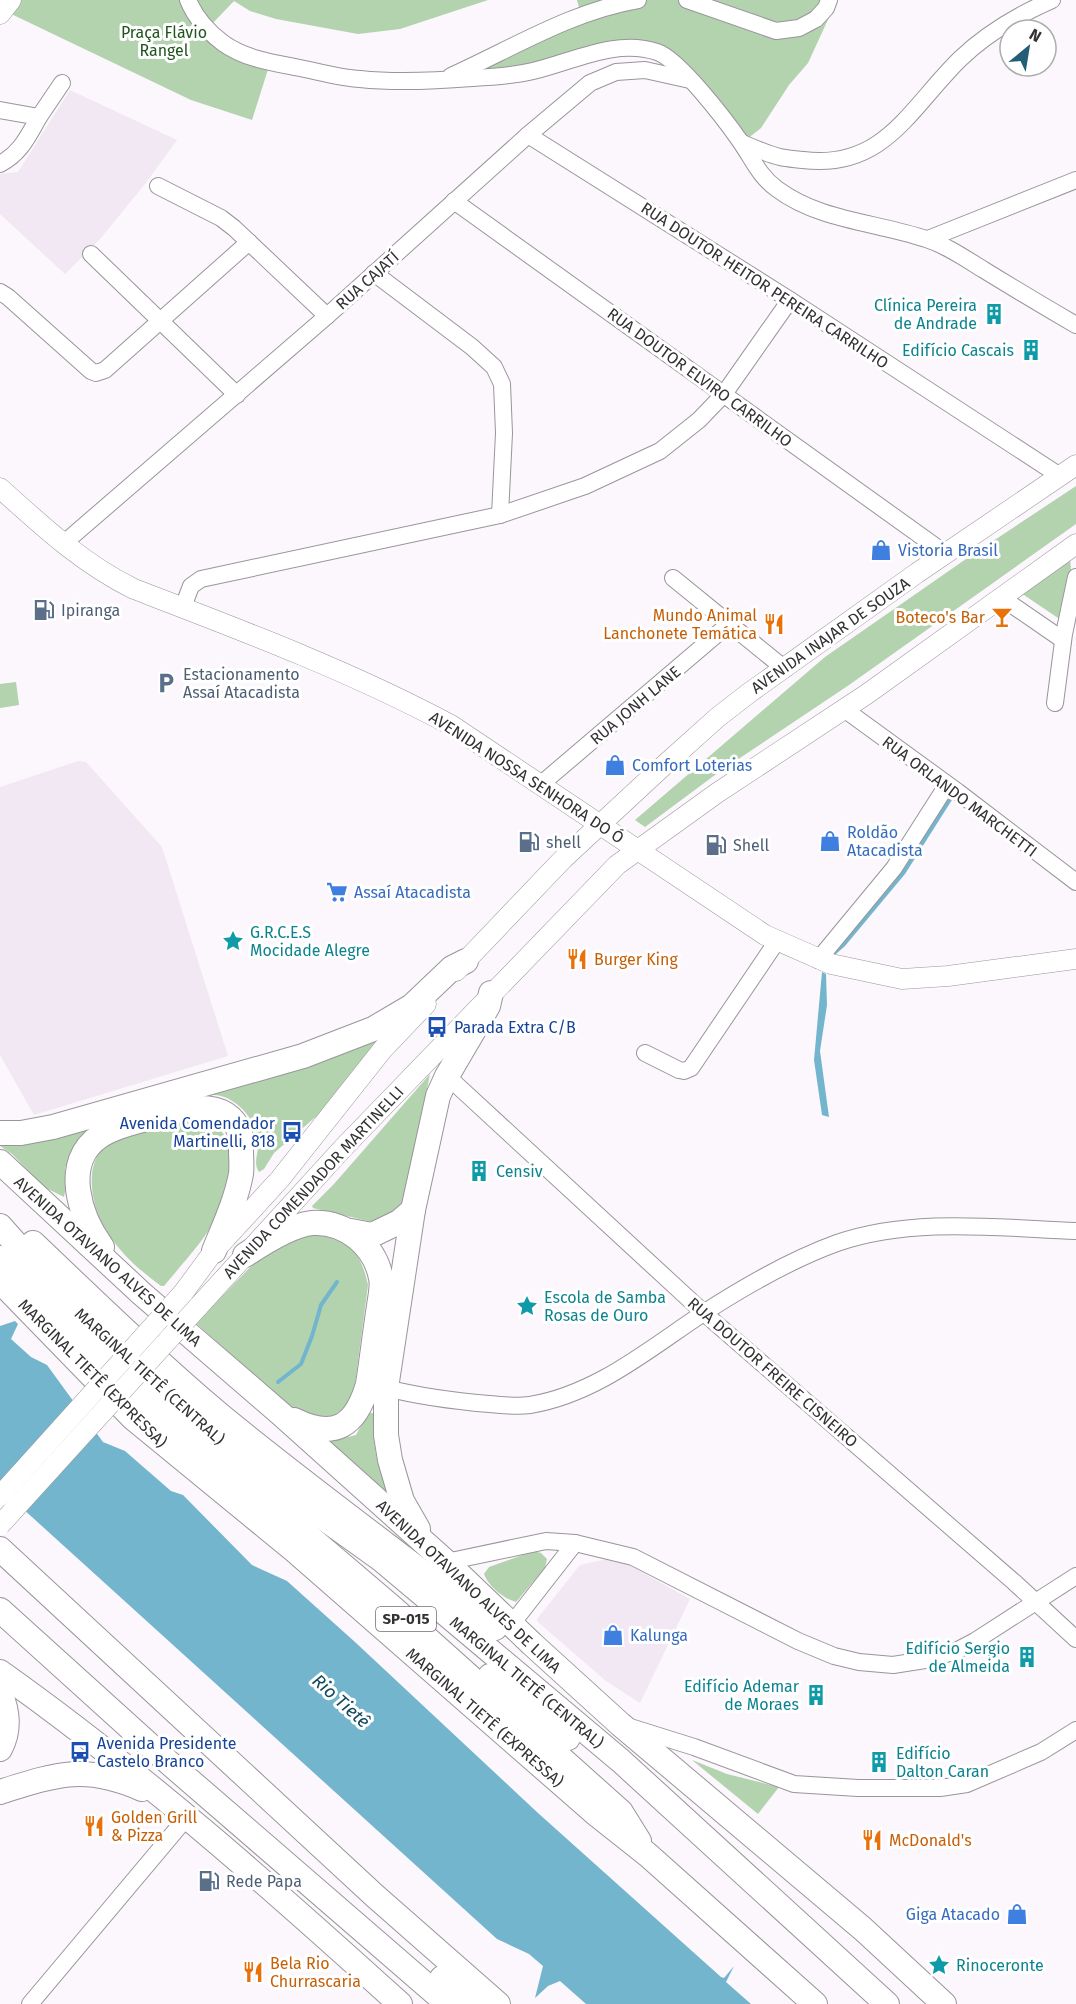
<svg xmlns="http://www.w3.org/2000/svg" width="1076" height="2004" viewBox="0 0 1076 2004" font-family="'Fira Sans',sans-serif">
<rect width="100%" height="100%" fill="#fbf7fc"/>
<g fill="#f2e8f3">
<path d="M70 90 177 140 145 184 100 239 65 274 0 214V174L18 172Z"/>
<path d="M78 761 86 762 162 847 228 1056 34 1115 0 1055V787Z"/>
<path d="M608 1559 627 1564 690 1599 640 1703 606 1681 538 1622 537 1619 580 1565Z"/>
</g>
<g fill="#b2d3ae">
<path d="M13 0H488L400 29 358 34 276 19 250 11 234 1 209 27 270 63 252 120 191 100 5 11Z"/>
<path d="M577 0H837L808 63 789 85 761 128 742 143 723 119 647 49 442 80 581 15Z"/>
<path d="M1076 486V524L849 685 719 772 645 827 635 820 825 657 966 559Z"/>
<path d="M1070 557 1071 570 1061 620 1021 593Z"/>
<path d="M16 682 19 705 0 708V684Z"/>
<path d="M375 1035 378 1041 327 1107 274 1153 264 1169 259 1172C253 1163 258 1155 258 1145 259 1122 237 1096 214 1095 208 1095 201 1098 195 1099L77 1145 65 1168 66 1187 64 1197 44 1187 12 1154 0 1146V1139Z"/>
<path d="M430 1074 404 1206 388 1223 368 1221 313 1208 312 1206 334 1184Z"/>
<path d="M189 1119C210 1119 229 1129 229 1153 229 1166 232 1182 227 1194 215 1230 187 1258 164 1286H161C125 1260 88 1222 92 1174 93 1165 96 1155 103 1149 116 1135 168 1125 189 1119Z"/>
<path d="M316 1233C350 1244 360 1249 368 1285L354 1392 351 1403 334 1415 320 1420 293 1410 196 1323 262 1255 281 1243Z"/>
<path d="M368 1413H373C373 1441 376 1467 388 1492L386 1494 328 1442 356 1435Z"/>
<path d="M534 1551 541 1553 547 1559 545 1568 516 1602C504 1599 488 1586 484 1574L489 1567Z"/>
<path d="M692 1760 727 1774 779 1787 758 1814Z"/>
</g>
<g fill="#74b5ce">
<path d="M950 788 957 792 905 874 845 946 836 954 829 953Z"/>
<path d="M822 972 826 974 827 1005 820 1051 829 1117 822 1115 814 1060Z"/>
<path d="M15 1321 18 1324 11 1339 31 1357 47 1365 103 1442 125 1451 171 1491 183 1495 252 1565 287 1581 355 1642 538 1813 721 1977 724 1978 734 1966 726 1982 751 2004H586L560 1981 548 1986 535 1998 543 1966 529 1954 497 1939 0 1488V1326Z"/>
</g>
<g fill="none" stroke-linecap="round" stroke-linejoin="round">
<path stroke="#74b5ce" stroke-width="4" d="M278 1382 301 1364 312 1336 321 1305 337 1282"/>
<defs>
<g id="minor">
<path d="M188 0C195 17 207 31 223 43 245 59 274 63 300 68 320 72 340 78 360 79 397 83 435 81 472 78 492 77 513 76 533 71 572 62 616 38 657 52 679 59 726 121 740 141 752 158 759 176 777 189 820 221 876 222 926 239 946 245 966 259 984 270 1015 289 1045 307 1076 325"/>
<path d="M687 0 776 31 799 28 816 19 826 8 829 0"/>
<path d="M451 76C511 49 572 11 638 0"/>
<path d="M0 110 39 117C28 136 21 153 0 164"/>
<path d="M39 117 62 83"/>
<path d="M528 135 790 300 1060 476"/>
<path d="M742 143C754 148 767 154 780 157 788 159 796 159 803 160 884 170 910 108 960 59 986 34 1018 15 1052 0"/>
<path d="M158 186 221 218 234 228 327 316"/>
<path d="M454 201 946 554"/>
<path d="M928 239 1076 180"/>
<path d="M91 254 237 395"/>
<path d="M374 273 472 347 494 367 502 384 504 433 500 515"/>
<path d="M0 292 8 297 91 371 96 373 105 370 249 242"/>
<path d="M63 544 327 316 528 135 590 83 616 72 645 70 690 80"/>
<path d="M673 578 785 669"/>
<path d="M1002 598 1063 640"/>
<path d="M183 607 191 586 201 579 500 515 585 486 660 451 699 420 724 394 790 300"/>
<path d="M1055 703 1064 634 1076 577"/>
<path d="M844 709 958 792 1076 882"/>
<path d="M540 785 729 624"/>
<path d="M818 960 894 868 947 785"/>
<path d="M645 1053 679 1070 684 1071 691 1068 777 941"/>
<path d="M447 1076 704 1313 1014 1582 1076 1639"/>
<path d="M386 1388C422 1397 453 1401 489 1404 503 1405 516 1407 530 1405 597 1394 650 1348 705 1312 747 1285 790 1260 837 1243 913 1217 998 1228 1076 1231"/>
<path d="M446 1562 546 1541 575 1543 633 1557 798 1641 834 1656 859 1662 893 1665 925 1660 956 1651 975 1641 1076 1576"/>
<path d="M511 1625 575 1543"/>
<path d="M627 1726 694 1747 794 1784 858 1788H940L967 1784 1041 1752 1076 1730"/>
<path d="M30 2004 187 1817"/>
</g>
<g id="major">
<path d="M0 14 11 0"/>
<path d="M0 488C42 526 83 564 134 589 241 630 350 671 451 725L765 935 831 964 902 979 948 976 1076 959"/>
<path d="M456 971 563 859 660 769 718 717 749 693 917 573 1076 465"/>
<path d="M183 1293 214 1251 280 1179 383 1049 426 1004"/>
<path d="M198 1307 343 1148 617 865 717 793 867 694 1076 544"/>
</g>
<g id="highway">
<path d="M0 1133H21L53 1127 303 1056 373 1029 412 1006 452 968 466 961"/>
<path d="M0 1162 142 1294 281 1414 446 1562 532 1644 620 1724 863 1929 944 2004"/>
<path d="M0 1226 64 1298 157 1384 258 1471 382 1560 621 1761 887 2004"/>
<path d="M351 1231 372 1235 399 1222 413 1210"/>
<path d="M33 1243C95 1302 156 1361 221 1416 310 1489 404 1557 495 1628"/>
<path d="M102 1247C80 1217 61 1162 100 1136 113 1127 131 1123 146 1119 175 1110 226 1094 240 1133 242 1140 241 1144 241 1151 241 1158 242 1166 241 1174 236 1201 224 1226 214 1251"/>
<path d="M245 1255C263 1243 291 1225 312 1223 346 1221 375 1246 381 1278 383 1287 380 1297 379 1306 375 1332 372 1358 368 1384 356 1426 335 1440 294 1420"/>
<path d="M0 1258 145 1402 196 1447 293 1523 395 1610 621 1812 639 1841"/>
<path d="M0 1281 133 1418 294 1550 595 1813 648 1855 815 2004"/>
<path d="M418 1529 402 1501 390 1460 386 1435V1388L413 1210 438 1096 447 1076 488 1006 491 993"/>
<path d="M0 1549 375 1896 498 2004"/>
<path d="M0 1610 167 1761 448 2004"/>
<path d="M0 1672C141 1772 272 1888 400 2004"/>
<path d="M490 1676 568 1738"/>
<path d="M0 1692C8 1712 10 1730 0 1749"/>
<path d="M0 1792C57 1774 85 1764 142 1789"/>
<path d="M442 1978 469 2004"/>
</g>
</defs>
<use href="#minor" stroke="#99959a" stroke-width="18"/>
<use href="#major" stroke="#99959a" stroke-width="21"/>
<use href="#highway" stroke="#99959a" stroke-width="26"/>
<use href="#minor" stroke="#fff" stroke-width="16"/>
<use href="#major" stroke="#fff" stroke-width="20"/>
<use href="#highway" stroke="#fff" stroke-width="24"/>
<defs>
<g id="major-bridge">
<path d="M0 1496 183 1293"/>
<path d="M0 1525 198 1307"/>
</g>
</defs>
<use href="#major-bridge" stroke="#99959a" stroke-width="21" stroke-linecap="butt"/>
<use href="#major-bridge" stroke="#fff" stroke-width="20"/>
</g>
<defs>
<symbol id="building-bare" viewBox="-9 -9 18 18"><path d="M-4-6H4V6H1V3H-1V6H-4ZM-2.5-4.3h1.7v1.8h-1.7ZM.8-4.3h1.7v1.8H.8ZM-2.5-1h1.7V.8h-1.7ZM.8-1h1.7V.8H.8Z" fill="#0f9aa8" stroke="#fff" stroke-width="2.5" paint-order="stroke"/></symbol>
<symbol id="shop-bare" viewBox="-9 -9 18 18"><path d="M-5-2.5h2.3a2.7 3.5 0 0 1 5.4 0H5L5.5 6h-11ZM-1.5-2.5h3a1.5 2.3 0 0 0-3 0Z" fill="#3f7fe0" stroke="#fff" stroke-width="2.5" paint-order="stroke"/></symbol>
<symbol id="fuel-bare" viewBox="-9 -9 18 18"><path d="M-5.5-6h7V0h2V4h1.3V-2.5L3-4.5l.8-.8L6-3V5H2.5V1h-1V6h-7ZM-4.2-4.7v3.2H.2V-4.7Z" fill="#5c6f8a" stroke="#fff" stroke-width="2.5" paint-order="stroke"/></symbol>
<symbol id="bar-bare" viewBox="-9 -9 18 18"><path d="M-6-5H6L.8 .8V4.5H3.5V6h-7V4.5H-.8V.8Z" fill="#e8710a" stroke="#fff" stroke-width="2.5" paint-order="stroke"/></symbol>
<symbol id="restaurant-bare" viewBox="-9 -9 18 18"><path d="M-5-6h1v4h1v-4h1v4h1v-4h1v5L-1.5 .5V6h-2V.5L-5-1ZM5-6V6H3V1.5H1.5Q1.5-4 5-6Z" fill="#e8710a" stroke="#fff" stroke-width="2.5" paint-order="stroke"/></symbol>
<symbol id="parking-bare" viewBox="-9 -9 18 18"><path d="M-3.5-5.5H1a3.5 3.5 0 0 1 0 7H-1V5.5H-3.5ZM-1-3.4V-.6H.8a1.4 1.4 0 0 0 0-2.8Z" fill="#5c6f8a" stroke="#fff" stroke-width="2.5" paint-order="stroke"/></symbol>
<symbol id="supermarket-bare" viewBox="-9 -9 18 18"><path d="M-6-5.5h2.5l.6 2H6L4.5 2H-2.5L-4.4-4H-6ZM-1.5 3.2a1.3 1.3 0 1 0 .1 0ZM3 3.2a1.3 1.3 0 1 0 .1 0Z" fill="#3f7fe0" stroke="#fff" stroke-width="2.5" paint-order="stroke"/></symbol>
<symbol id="sight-bare" viewBox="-9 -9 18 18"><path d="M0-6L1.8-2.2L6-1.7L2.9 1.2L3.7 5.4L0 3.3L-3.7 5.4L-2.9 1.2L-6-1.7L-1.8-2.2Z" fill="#0f9aa8" stroke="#fff" stroke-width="2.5" paint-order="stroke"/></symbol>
<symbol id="bus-bare" viewBox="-9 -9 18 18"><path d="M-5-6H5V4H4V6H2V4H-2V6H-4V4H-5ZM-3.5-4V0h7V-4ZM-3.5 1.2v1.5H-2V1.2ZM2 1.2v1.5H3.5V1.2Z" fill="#1a4fb4" stroke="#fff" stroke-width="2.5" paint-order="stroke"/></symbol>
</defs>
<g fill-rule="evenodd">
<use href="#building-bare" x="979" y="299" width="30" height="30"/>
<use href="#building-bare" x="1016" y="335" width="30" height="30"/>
<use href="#shop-bare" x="866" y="535" width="30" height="30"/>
<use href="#fuel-bare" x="29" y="595" width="30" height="30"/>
<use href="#bar-bare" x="987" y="602" width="30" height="30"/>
<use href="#restaurant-bare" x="759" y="609" width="30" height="30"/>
<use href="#parking-bare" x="151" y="668" width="30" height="30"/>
<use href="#shop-bare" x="600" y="750" width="30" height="30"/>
<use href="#shop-bare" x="815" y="826" width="30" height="30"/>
<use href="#fuel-bare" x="514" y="827" width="30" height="30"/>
<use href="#fuel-bare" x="701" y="830" width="30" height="30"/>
<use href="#supermarket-bare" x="322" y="877" width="30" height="30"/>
<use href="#sight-bare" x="218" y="926" width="30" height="30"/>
<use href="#restaurant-bare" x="562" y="944" width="30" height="30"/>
<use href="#bus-bare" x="422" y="1012" width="30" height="30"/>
<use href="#bus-bare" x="277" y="1117" width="30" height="30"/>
<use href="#building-bare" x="464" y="1156" width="30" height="30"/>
<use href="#sight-bare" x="512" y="1291" width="30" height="30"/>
<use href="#shop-bare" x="598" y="1620" width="30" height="30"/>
<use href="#building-bare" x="1012" y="1642" width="30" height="30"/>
<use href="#building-bare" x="801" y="1680" width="30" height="30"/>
<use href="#bus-bare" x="65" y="1737" width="30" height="30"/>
<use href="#building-bare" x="864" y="1747" width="30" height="30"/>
<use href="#restaurant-bare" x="79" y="1811" width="30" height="30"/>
<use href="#restaurant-bare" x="857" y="1825" width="30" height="30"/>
<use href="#fuel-bare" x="194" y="1866" width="30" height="30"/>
<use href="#shop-bare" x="1002" y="1899" width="30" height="30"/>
<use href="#sight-bare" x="924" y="1950" width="30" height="30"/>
<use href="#restaurant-bare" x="238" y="1957" width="30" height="30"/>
</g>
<g text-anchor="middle" stroke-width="6" stroke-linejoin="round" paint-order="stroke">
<rect fill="#fff" stroke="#706f70" stroke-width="1.5" x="376" y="1607" width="60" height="24" rx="4.5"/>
<g font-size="15" font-weight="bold" fill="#333133">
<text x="406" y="1624">SP-015</text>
</g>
<g font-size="16" fill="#1f551c" stroke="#fff">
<text x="164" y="38">Praça Flávio<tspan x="164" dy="18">Rangel</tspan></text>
</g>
<g font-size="16" fill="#333133" stroke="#fff">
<text transform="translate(367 280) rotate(-42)" y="6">RUA CAJATÍ</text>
<text transform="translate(765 285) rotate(33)" y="6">RUA DOUTOR HEITOR PEREIRA CARRILHO</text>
<text transform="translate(700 377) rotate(36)" y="6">RUA DOUTOR ELVIRO CARRILHO</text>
<text transform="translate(830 635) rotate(-35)" y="6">AVENIDA INAJAR DE SOUZA</text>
<text transform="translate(635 705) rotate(-40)" y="6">RUA JONH LANE</text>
<text transform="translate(527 777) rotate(33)" y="6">AVENIDA NOSSA SENHORA DO Ó</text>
<text transform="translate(960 796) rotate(37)" y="6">RUA ORLANDO MARCHETTI</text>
<text transform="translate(313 1182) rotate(-47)" y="6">AVENIDA COMENDADOR MARTINELLI</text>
<text transform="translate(108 1261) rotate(42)" y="6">AVENIDA OTAVIANO ALVES DE LIMA</text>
<text transform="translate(773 1372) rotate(41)" y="6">RUA DOUTOR FREIRE CISNEIRO</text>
<text transform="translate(93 1373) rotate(45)" y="6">MARGINAL TIETÊ (EXPRESSA)</text>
<text transform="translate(150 1376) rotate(42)" y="6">MARGINAL TIETÊ (CENTRAL)</text>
<text transform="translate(469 1586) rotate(43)" y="6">AVENIDA OTAVIANO ALVES DE LIMA</text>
<text transform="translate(527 1682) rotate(40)" y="6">MARGINAL TIETÊ (CENTRAL)</text>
<text transform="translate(485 1717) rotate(41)" y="6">MARGINAL TIETÊ (EXPRESSA)</text>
</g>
<g font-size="16" fill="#0d838f" stroke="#fff" text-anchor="start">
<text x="977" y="311" text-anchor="end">Clínica Pereira<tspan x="977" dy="18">de Andrade</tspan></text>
<text x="1014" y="356" text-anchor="end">Edifício Cascais</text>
<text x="250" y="938">G.R.C.E.S<tspan x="250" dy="18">Mocidade Alegre</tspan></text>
<text x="496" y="1177">Censiv</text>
<text x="544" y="1303">Escola de Samba<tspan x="544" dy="18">Rosas de Ouro</tspan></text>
<text x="1010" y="1654" text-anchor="end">Edifício Sergio<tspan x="1010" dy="18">de Almeida</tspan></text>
<text x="799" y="1692" text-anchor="end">Edifício Ademar<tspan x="799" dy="18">de Moraes</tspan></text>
<text x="896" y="1759">Edifício<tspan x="896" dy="18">Dalton Caran</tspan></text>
<text x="956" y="1971">Rinoceronte</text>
</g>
<g font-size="16" fill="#366cbe" stroke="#fff" text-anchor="start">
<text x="898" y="556">Vistoria Brasil</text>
<text x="632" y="771">Comfort Loterias</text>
<text x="847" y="838">Roldão<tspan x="847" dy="18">Atacadista</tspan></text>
<text x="354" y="898">Assaí Atacadista</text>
<text x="630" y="1641">Kalunga</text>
<text x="1000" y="1920" text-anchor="end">Giga Atacado</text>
</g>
<g font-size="16" fill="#4e5e75" stroke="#fff" text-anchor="start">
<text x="61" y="616">Ipiranga</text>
<text x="183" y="680">Estacionamento<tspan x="183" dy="18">Assaí Atacadista</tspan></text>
<text x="546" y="848">shell</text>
<text x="733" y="851">Shell</text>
<text x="226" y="1887">Rede Papa</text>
</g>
<g font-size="16" fill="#c56008" stroke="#fff" text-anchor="start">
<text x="757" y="621" text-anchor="end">Mundo Animal<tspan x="757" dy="18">Lanchonete Temática</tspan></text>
<text x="985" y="623" text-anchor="end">Boteco's Bar</text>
<text x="594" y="965">Burger King</text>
<text x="111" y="1823">Golden Grill<tspan x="111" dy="18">&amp; Pizza</tspan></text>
<text x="889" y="1846">McDonald's</text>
<text x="270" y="1969">Bela Rio<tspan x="270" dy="18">Churrascaria</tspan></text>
</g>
<g font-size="16" fill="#164399" stroke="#fff" text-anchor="start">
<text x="454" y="1033">Parada Extra C/B</text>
<text x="275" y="1129" text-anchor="end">Avenida Comendador<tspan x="275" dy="18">Martinelli, 818</tspan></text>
<text x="97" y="1749">Avenida Presidente<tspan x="97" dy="18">Castelo Branco</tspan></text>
</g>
<g font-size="18" font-style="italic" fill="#134a5c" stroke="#fff">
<text transform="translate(341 1701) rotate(42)" y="6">Rio Tietê</text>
</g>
</g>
<g transform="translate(1028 48) rotate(30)"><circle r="28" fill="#ffffff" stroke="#adadad" stroke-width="1.5"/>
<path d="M0-4.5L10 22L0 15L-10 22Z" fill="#245d76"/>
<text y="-9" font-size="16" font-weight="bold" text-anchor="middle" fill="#333133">N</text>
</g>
</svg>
